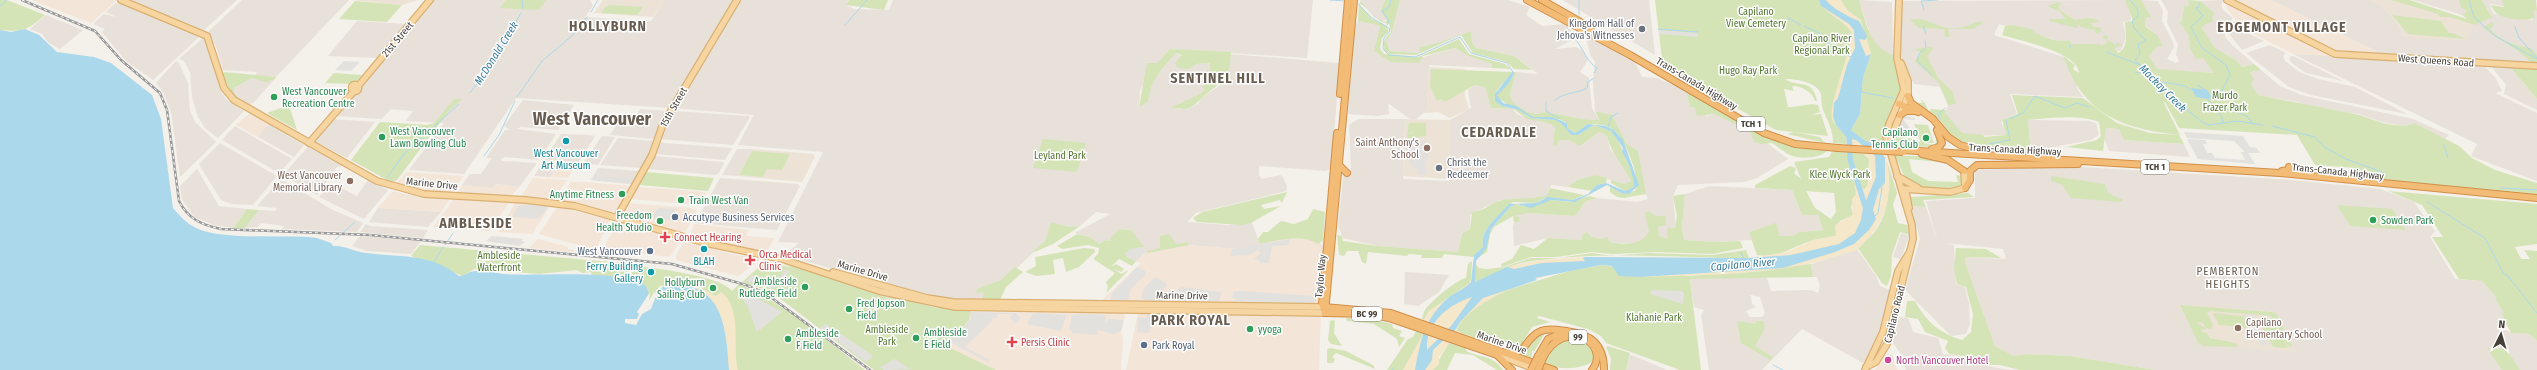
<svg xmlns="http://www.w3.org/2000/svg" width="2537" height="370" viewBox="0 0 2537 370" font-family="'Fira Sans Condensed',sans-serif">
<rect width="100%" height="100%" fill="#f4f0ea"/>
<g fill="#e7e1d9" fill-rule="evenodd">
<path d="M127 0H237L204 30Z"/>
<path d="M242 0H349L276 77 254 76 257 72 223 70 216 46 208 32Z"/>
<path d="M432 0H590L593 6 585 17 651 21 665 0H735L671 108 516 98 464 174 409 170 444 123 406 121 413 111 391 109 382 119 334 116 362 87Z"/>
<path d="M738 0H848L846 5 855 9 889 10 893 0H1313L1307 58 1170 49 1157 63 1140 90 1139 106 1148 102 1150 87 1160 71 1176 53 1196 64 1210 63V70L1205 78 1208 83 1205 90 1196 97 1178 104 1174 109H1187L1198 104 1202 98 1219 86 1228 72 1231 54 1340 63 1331 168 1326 171 1259 166V175L1262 179 1280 175 1283 177 1287 187 1286 191 1196 213 1187 222 1228 225 1252 223 1260 244 1238 249 1186 245 1146 253 1131 230 1120 229 1110 239 1111 241 1105 240 1098 244 1090 237 1075 233 1110 214 1096 212 1080 226 1070 227 1051 222 1045 241 985 299 955 300 920 294 784 255 799 243 778 242 823 152 738 145 754 115 673 108 709 53Z"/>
<path d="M1360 0H1385L1382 8 1387 20 1381 21 1374 17Z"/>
<path d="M1400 0H1508L1530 7 1526 15 1542 26 1566 24 1576 38 1555 49 1576 47 1583 51 1588 60 1580 72 1589 78 1592 108 1599 120 1582 119 1546 112 1537 114 1528 112 1513 103 1510 94 1516 72 1538 74 1514 56 1476 48 1472 42 1471 31 1439 44 1421 47 1419 53 1390 51 1386 41 1392 32Z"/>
<path d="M1563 0H1649L1655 55 1607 27Z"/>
<path d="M1859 0 1892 2 1893 55 1883 52 1873 43Z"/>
<path d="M2125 0 2129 6 2131 20 2123 22 2126 38 2121 50 2116 52 2070 44 1999 24 1994 35 2067 58 2075 75 2078 90 2083 97 2010 94 2017 114 2001 121 2006 135 1963 136 1943 119 1948 105 1940 87 1914 84 1905 68 1900 53V5L1903 1Z"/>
<path d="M2141 0 2158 1 2163 11 2162 21 2173 42 2174 47 2167 59 2176 63 2179 61 2176 55 2178 45 2167 22 2168 12 2161 0H2188L2190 6H2184L2182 21 2179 22 2189 36 2191 46 2208 61 2215 73 2157 70 2149 56 2158 46H2162L2157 35 2145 25 2146 17 2152 18Z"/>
<path d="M2223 0 2221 5 2223 10 2233 18 2225 28V37L2232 45 2254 64 2242 67 2236 60 2215 48 2202 28 2209 9 2201 1Z"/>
<path d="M2271 0H2371L2381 6 2399 25 2404 37 2474 23 2492 16 2482 0H2506L2510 7 2489 4 2494 14 2533 20V10L2537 9V65L2479 61 2495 77 2502 91 2495 93 2537 113V181L2471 156 2477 144 2293 54 2384 58 2380 53Z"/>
<path d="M2413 0H2463L2469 9 2462 15Z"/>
<path d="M115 3 128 6 200 36 153 80 126 61 102 32 105 29 93 24 104 14 116 17 106 12Z"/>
<path d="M46 15 75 27 83 30 60 49 49 43 42 34 30 29Z"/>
<path d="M357 21 407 24 378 58 328 56Z"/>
<path d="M1358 21 1380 26 1374 51 1390 62 1420 58 1455 48 1468 56 1492 64V68L1429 65 1427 110 1416 119H1410L1388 103 1389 114 1377 116 1348 114 1354 28Z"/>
<path d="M2233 26 2264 41 2242 50 2230 35V30Z"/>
<path d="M1589 36 1635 62 1642 77 1657 78 1686 91 1690 107 1695 108 1706 116 1714 114 1729 120 1755 134 1788 159 1757 178 1744 182 1678 185 1673 196 1677 240 1634 244 1548 238 1514 246 1513 227 1516 215 1529 213 1575 216 1586 201 1597 198 1638 202 1648 199 1644 191 1638 151 1627 144 1612 115 1595 111 1593 81 1595 62 1590 55 1587 41Z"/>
<path d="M203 38 206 40 221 92 226 99 244 111 218 138 205 128 198 117 192 97 190 72 184 61 179 59Z"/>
<path d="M2270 45 2286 53 2283 56 2285 61 2299 72 2318 79 2355 87 2407 114 2311 95 2289 87 2246 53Z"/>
<path d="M2291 56H2293L2343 81 2306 73 2292 63 2289 59Z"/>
<path d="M176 61 179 63 188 83 190 111 195 122 216 142 180 177 171 112 163 92 156 83Z"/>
<path d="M2491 66 2510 67 2537 99V110L2504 94 2506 85Z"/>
<path d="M2261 70 2280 86 2301 95 2413 119 2449 135 2445 139 2415 123 2405 126 2386 123 2358 114 2322 110 2297 102 2258 95 2251 84 2253 78 2250 72Z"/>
<path d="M252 78 274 80 253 103 248 105 229 91Z"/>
<path d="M1475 85 1485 87 1491 108 1513 109 1517 114 1529 119 1548 122 1555 127 1553 145 1555 146 1559 140H1568L1582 146 1599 132 1607 136 1610 149 1622 163 1631 181 1624 184 1595 175 1577 180 1568 187 1551 185 1546 196 1532 200H1499L1470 215V229L1462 234 1458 252 1377 246 1343 238 1338 226 1344 170H1351L1349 125 1358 119H1405L1403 179 1449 181 1450 120 1471 108 1468 90Z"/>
<path d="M523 100 574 105 558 130 521 127 517 129 556 134 539 160 505 157 501 159 502 161 537 163 519 187 496 184 493 188 462 185 470 174H481L492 158H486L505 130H510L504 126Z"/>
<path d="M640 109 668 111 656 137 653 139 610 135 620 120 635 117Z"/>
<path d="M674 111 748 116 750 117 733 145 660 139 662 130Z"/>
<path d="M333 119 375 122 347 158 314 141Z"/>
<path d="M2028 120 2089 121 2096 123 2099 135 2091 140 2043 149 2030 144Z"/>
<path d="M268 124 304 145 294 157 258 137Z"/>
<path d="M235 126 292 159 279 173 222 140Z"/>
<path d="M2106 128 2119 129 2124 140 2184 144 2190 157 2109 151 2104 138Z"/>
<path d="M561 134 589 135 595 136 578 163 544 160Z"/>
<path d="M602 136 615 137 598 165 583 163Z"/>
<path d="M618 138 654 141V146L642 168 600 165Z"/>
<path d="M661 142 664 143 732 148 725 160 655 154Z"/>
<path d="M220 143 277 176 253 205 231 204 221 200 203 171 199 164Z"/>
<path d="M308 147 343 166 337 167 317 195 283 175Z"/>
<path d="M737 149H753L738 176 722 175Z"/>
<path d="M654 156 723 162 724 163 719 173 715 175 648 169Z"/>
<path d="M542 164 543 163 558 165 550 177 534 176Z"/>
<path d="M2065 166 2292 180 2380 189 2414 202 2435 231 2430 237 2455 279 2482 281 2497 298 2505 313H2501L2507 326 2504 329 2511 333 2530 334 2537 341V370H2155L2070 356 2027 354 2014 356 1995 346 1965 262 1966 257 2006 259 2003 249 1944 243 1954 245 1956 284 1965 287 1969 303 1970 324 1966 334 1951 336 1905 290 1920 239 1911 206 1926 207 1938 243 1926 201 1975 198V170Z"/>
<path d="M598 168 639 171 640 172 633 184 591 180Z"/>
<path d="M197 169 219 206 247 209 233 228 214 225 194 217 182 199 180 186Z"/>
<path d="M720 178 798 184 800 186 777 230 695 223Z"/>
<path d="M281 179 331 209 363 223 357 232 282 229 284 226 261 223 258 227 245 228 259 210 275 211 277 208 257 206Z"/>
<path d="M368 180 388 190 364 219 319 197 332 183 357 196Z"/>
<path d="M1710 186 1792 190 1802 215H1818L1823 230 1799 232 1793 236H1780L1776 224 1749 232 1752 240 1714 242 1684 240 1682 228 1685 194Z"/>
<path d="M378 208 441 212 428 227 369 222Z"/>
<path d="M366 224 370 226 428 230 423 238 360 232Z"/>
<path d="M1901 233 1909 236 1901 259 1893 257Z"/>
<path d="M360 236 421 241 411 254 367 251 352 246Z"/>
<path d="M1857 249 1876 276 1880 286 1895 292 1873 353 1863 363 1802 329 1762 370H1709L1701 315 1704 310 1694 307 1690 279 1759 276 1767 278 1771 291 1811 290 1818 293 1820 286 1817 277H1813L1811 264ZM1750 295 1760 297 1765 313 1762 317H1750L1746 311 1756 307 1752 304Z"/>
<path d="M1405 272 1449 275 1439 292 1418 306 1404 304Z"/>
<path d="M1897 317 1908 318 1913 332 1938 338 1943 354 1965 357 1992 367 2011 370H1906L1901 354 1893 343Z"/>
<path d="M1630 355 1634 356 1667 370H1626Z"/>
</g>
<g fill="#f3e5d8">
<path d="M32 0H117L91 23Z"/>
<path d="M2232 0H2271L2380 53 2384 59 2293 54 2233 23 2236 20 2227 9 2226 5Z"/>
<path d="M250 113 268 124 258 137 236 125Z"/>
<path d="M558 165 573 166 575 167 568 178 550 177Z"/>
<path d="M407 172 464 176 451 192 420 190 395 185Z"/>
<path d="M533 178 567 180 554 199 521 197Z"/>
<path d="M571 182H587L631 186 617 212 612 213 560 200Z"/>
<path d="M496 184 519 187 511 196 457 193 462 185 493 188Z"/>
<path d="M637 187 696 191 707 193 698 205 631 199Z"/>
<path d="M393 191 408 195 450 199 441 212 378 208Z"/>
<path d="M454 199 508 202 509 203 489 231 433 227Z"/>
<path d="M515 203 550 206 532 234 498 232Z"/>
<path d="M627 203 690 208 697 210 687 230 681 233 623 216Z"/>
<path d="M558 206 611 220 596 248 592 249 539 234Z"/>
<path d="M619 222 678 238 680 241 670 257 602 249Z"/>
<path d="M694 224 749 230 746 236 774 238 768 250 763 252 690 235Z"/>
<path d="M1287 238 1312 240 1323 245 1319 370H1126L1138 313 1126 303 1100 302 1141 263 1136 261 1131 249 1144 247 1146 253 1186 245 1238 249Z"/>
<path d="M538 239 568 247V249L574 250 573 252 529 248Z"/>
<path d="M688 240 735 255 758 258 759 261 738 276 676 260V256L683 243Z"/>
<path d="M970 312 1123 313 1125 316 1121 332 1123 340 1121 370H988L942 345Z"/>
<path d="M1887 354H1892L1897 370H1875Z"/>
</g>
<g fill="#ece3d6">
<path d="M352 0H418L402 5Z"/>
<path d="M603 0H665L653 17 594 13Z"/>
<path d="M2371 0H2394L2474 23 2467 39 2463 41 2404 37 2399 25 2381 6Z"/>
<path d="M1429 67 1465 69V96L1469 109 1450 118 1438 112 1424 113 1427 110Z"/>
<path d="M1405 119 1450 120 1449 179 1403 176Z"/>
<path d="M753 149 814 154 815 157 802 182 738 176Z"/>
<path d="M2178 304 2276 311 2298 352 2199 345Z"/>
</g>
<g fill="#d5e4b7" fill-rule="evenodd">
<path d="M0 0H7L45 15C28 30 23 32 0 30Z"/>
<path d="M506 0H546L539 10 500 8Z"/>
<path d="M849 0H888L884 10 846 5Z"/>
<path d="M1385 0H1400L1392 32 1386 41 1390 51 1419 53 1420 47C1439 44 1454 37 1471 31L1472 42 1476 48 1514 56 1532 70 1514 69 1507 62 1473 53 1461 35 1416 55 1389 54 1384 50C1383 41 1385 38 1391 32L1389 24C1372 21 1368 5 1359 4L1361 1 1374 17 1385 22 1387 20 1381 11Z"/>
<path d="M1655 0H1819L1820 3 1845 23 1852 33C1850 56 1827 105 1836 125 1838 129 1844 132 1847 136L1846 144 1833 143C1833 130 1828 122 1823 110 1821 105 1822 100 1821 94 1817 82 1796 79 1785 79 1798 88 1813 78 1817 101H1815C1812 92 1803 87 1794 86L1792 87 1794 91 1784 89 1788 106 1786 107C1796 108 1810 102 1818 105L1820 112 1811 115 1821 114 1828 136 1776 130 1663 67Z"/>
<path d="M1841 0H1859C1866 22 1869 47 1893 55 1895 66 1901 78 1900 89 1898 110 1880 123 1883 146L1864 140 1851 130 1860 114 1863 78 1871 54 1861 23 1847 10Z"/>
<path d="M2051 0 2063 4 2059 5V10L2075 20 2089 18 2098 20 2099 22 2090 23 2094 27 2102 28 2100 31H2102L2097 34 2094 30 2081 27 2078 24V28C2067 25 2062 25 2049 21V19H2066L2059 11 2047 6 2057 3Z"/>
<path d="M2125 0H2141L2152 18 2146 17 2145 26 2157 35 2163 46H2158L2149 56 2157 69 2214 73 2203 58 2196 59 2190 49 2189 36 2179 22 2182 21 2184 6H2189L2188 0 2201 1 2215 14 2212 17 2213 21 2204 25 2202 28 2215 48 2236 60 2242 67 2254 64 2261 70 2250 72 2254 79 2251 84 2258 95 2359 115 2386 124 2405 126 2415 123 2459 146 2472 158 2495 170 2537 183V195L2363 178 2356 168 2315 165 2297 135 2179 128 2165 102 2164 103 2180 135C2122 129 2083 114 2063 56L2075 65 2073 69 2079 73C2078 52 2020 41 2002 35L2005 26 2013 25 2035 30 2033 32C2043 36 2058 44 2069 40L2072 44H2100L2101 46 2108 42 2102 37 2105 35 2109 38 2106 39 2116 45 2117 42 2122 45 2114 48 2118 53C2130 46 2125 33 2125 22L2133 21Z"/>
<path d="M2391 0H2410L2467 19 2462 15 2467 11 2461 7 2459 0H2482L2492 17 2475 25 2449 17H2440L2438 14Z"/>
<path d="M2502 0H2536L2537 10 2533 11 2535 17C2527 22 2503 19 2496 13 2494 11 2492 7 2490 5L2504 7Z"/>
<path d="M355 1 402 5 387 22 339 19Z"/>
<path d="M1359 4 1372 19 1385 25 1389 31 1382 38 1380 49 1384 54 1418 57 1459 39 1469 54 1505 64 1511 69 1492 68V64L1468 56 1455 48 1423 56 1419 63 1390 62 1374 51 1380 26 1358 21Z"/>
<path d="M610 5 643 7 637 15 601 13 606 6Z"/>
<path d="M2392 15 2441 21 2449 33H2453L2466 39 2408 34Z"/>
<path d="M1910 20C1923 16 1934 25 1947 28 1960 30 1969 25 1981 21L1983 23 1973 29H1948L1950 37H1945L1944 29 1919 28Z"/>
<path d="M2492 22 2494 25 2490 29C2500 40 2516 47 2531 48L2537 55V64L2532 63C2517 47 2499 41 2483 27Z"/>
<path d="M1932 47 1933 49 1927 56 1938 78 1952 91 1956 104 1948 105 1939 83 1915 61 1922 53 1914 49Z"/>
<path d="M1170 49 1231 52C1230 80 1222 81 1203 97 1198 102 1193 107 1186 109 1183 109 1178 108 1174 109L1172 107C1183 101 1195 98 1205 90L1202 87 1208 83 1205 78 1210 70V63L1196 64C1191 70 1184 70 1177 67L1175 63 1182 55 1176 53 1160 71 1151 87 1148 102 1139 107 1147 63H1157Z"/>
<path d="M2510 67 2537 68V99L2511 68Z"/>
<path d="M1431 69 1512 72C1509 80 1493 88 1495 101L1505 107 1519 110 1531 118 1555 120 1563 124 1571 135H1578L1594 125 1611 131C1619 139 1636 177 1634 187L1625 191 1611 183V180L1624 184 1631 181C1623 165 1611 153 1607 136L1599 132 1581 146 1568 140H1559L1556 146 1553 145 1555 127C1546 120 1538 122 1528 119 1521 116 1518 111 1513 109L1491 108 1485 87 1475 85 1445 102 1441 99 1437 101 1430 86Z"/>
<path d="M225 72 276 77 274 80H269V83L252 78 234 88V94L247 104C233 96 228 89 223 74Z"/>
<path d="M1514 72H1516L1510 94 1513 103 1528 112 1537 114 1546 112 1582 119 1599 120 1595 111 1612 115 1627 144 1638 151 1646 194 1624 198 1617 197 1610 192V186L1621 193 1635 191C1642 180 1625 139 1615 131 1608 125 1598 124 1588 124L1575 133 1567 128V123C1553 115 1547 120 1533 117 1527 115 1498 101 1497 95L1512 78Z"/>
<path d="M334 73 362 75 354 84 325 83Z"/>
<path d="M1686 91 1774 139 1829 149C1823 158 1800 160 1790 155 1784 152 1778 147 1772 143L1762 144 1754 142 1750 131 1714 114 1697 116 1695 108 1690 107Z"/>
<path d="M2012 95 2083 98 2117 123 2150 133 2179 135 2184 144 2124 140 2119 129 2106 128 2103 151 2066 147 2097 140 2101 136 2099 122C2079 114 2050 118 2028 120L2031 153 1991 151 1970 145 1998 149 1960 141 1951 135 1938 118 1918 106 1913 99 1917 103H1922L1921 100 1925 103 1929 112 1931 109 1946 110 1945 113 1962 133 1983 135 1984 137 2006 135 2002 120 2018 114Z"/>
<path d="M454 99H462L448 112 397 180 391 182 351 160 380 122 427 125 434 123Z"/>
<path d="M289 105 297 130 267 113Z"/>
<path d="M1409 123H1426V136L1408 139 1407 134H1412L1413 129 1411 134 1407 133Z"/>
<path d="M1914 124 1928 125 1934 143H1921Z"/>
<path d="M1794 132 1820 137 1825 143 1787 134Z"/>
<path d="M1896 135C1911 137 1919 144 1935 145L1936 140H1940L1934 147 1895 146Z"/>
<path d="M1043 139 1086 143 1077 172 1033 168Z"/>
<path d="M1833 150 1863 153 1869 159 1868 185 1851 206 1853 215 1840 221 1836 236C1829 237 1821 238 1814 240 1795 245 1779 259 1757 255L1749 232 1776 223 1780 236H1793L1799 232 1823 230 1818 215H1802L1792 190 1755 188V185L1790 166 1796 168 1794 173 1801 179 1794 162 1829 157ZM1806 191 1834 193 1836 212 1831 219 1815 208Z"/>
<path d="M752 151 790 154 782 170 767 169 763 177 739 175Z"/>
<path d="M1895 155C1916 157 1942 154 1958 168L1947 163 1909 159 1912 172 1928 181 1958 182 1956 175 1963 176 1960 188 1918 187 1906 180Z"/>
<path d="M1886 158 1897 193 1893 205 1898 223 1908 225 1909 235 1900 232 1892 255 1891 276 1887 286 1882 283 1858 248C1861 241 1869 239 1874 233 1890 212 1891 184 1886 158Z"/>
<path d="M646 172 714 178 708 191 639 185Z"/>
<path d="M1595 175 1607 178 1606 183 1597 185 1592 191 1568 187 1577 180Z"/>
<path d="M2051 176 2105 184 2108 193 2123 200 2121 202 2071 198 2062 185 2051 181Z"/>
<path d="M1550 188 1584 195 1573 200 1544 198 1537 203 1513 202C1500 215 1480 228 1483 247L1473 257 1444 254 1442 258H1421L1422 255 1409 254 1407 256 1368 252 1366 264 1362 262 1358 251H1347L1344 256 1339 255 1337 235 1342 236 1343 241 1377 246 1458 252 1462 234 1470 229 1472 212C1484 211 1488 205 1498 201 1506 198 1533 199 1546 196Z"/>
<path d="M2388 191 2537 204V244L2515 247 2521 259H2530L2524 250 2537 251V341L2530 334 2511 333 2501 313H2504L2495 298H2497L2482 281 2459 279 2432 237H2443L2422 205Z"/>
<path d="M1287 192 1282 203 1280 200 1261 205 1264 209 1281 206 1251 223 1242 225 1197 222 1193 218 1202 212Z"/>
<path d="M1968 193 1974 197 1923 200 1926 207 1911 206V197Z"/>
<path d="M1685 194 1682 228 1684 240 1714 242 1740 241 1743 248 1712 254 1656 252 1612 254 1592 252 1556 257H1531L1502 267 1501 264 1512 259 1521 245 1534 249 1548 238 1581 240 1583 235 1587 232 1591 237 1602 239 1607 237 1610 242C1624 245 1640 246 1649 232L1645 213 1648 211 1656 216H1666V225L1658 227 1659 236 1668 239 1667 228H1675L1677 216 1673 196Z"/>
<path d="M1589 196 1597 198 1586 201 1575 216 1529 213 1514 216 1519 217V222H1514L1513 216 1494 227 1490 234 1487 252 1477 258 1483 252 1491 229 1511 206 1517 204 1527 207 1551 200 1571 202Z"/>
<path d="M2337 205 2392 209 2406 230 2350 226Z"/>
<path d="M247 209 259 210 245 228H233Z"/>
<path d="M1313 209 1325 212 1323 240 1319 244C1301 234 1279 240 1260 244L1258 239 1263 232H1268L1281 221 1294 224 1308 219Z"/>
<path d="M1051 222 1070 227 1080 226 1053 244 1032 253 1045 241Z"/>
<path d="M1119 229 1131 230 1144 247C1136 248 1129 248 1126 256L1136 261 1132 266 1119 259 1111 267 1116 264 1124 269 1121 272 1113 268 1121 274 1129 270 1106 293 1108 287 1106 282 1115 273 1093 259 1098 254 1099 248 1088 245 1062 249 1057 246 1077 234 1090 237 1099 244 1105 240 1111 241 1110 239Z"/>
<path d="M1169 234 1176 244 1188 242 1189 245 1148 253 1147 251 1160 248V236Z"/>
<path d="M420 245 633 264 624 279 592 276 591 272 582 273 577 270 539 274 474 269 463 276 411 256Z"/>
<path d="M1084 248 1094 249 1095 252 1079 267 1066 272 1063 258 1053 260 1055 274 1036 276 1025 272 1036 266 1035 257Z"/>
<path d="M1956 248 1986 249 2001 258 1966 257 1965 262 1995 346 2014 356 2027 354 2070 356 2155 370H2020L2000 365H1986L1964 356 1949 354 1945 348 1948 341 1925 332 1918 319 1905 317 1907 301H1915C1926 322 1941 334 1962 340L1971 332 1973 314 1966 287 1957 284 1954 269Z"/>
<path d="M1746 250 1749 258C1678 258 1597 250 1526 262 1508 265 1493 277 1475 282L1474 280 1475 263 1479 268 1486 269 1504 267 1531 258H1558L1592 253 1611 256 1647 253 1712 255Z"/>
<path d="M766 261 792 268 783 264 900 297 895 300 867 290 895 301 901 298 933 307 971 311 969 320 946 346 996 370H874L782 300 760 288 742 282Z"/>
<path d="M1472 261 1471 279 1469 284 1429 311 1424 320 1422 319C1423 316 1423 313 1425 310 1430 302 1456 280 1466 278L1468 264Z"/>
<path d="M1811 264 1813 277 1690 279 1701 370H1680L1606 343 1601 336 1588 329 1539 316 1537 318 1550 322 1532 327 1520 347 1480 333 1475 338 1456 331 1460 322 1476 306 1498 293 1569 271 1602 265 1690 276Z"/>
<path d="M636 266C655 268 721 276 732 291L739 284C786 304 825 339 865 370H729L653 299 649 302 628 280Z"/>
<path d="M1015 267 1023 272 1006 287 1000 300H982L984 293 977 292 975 296 977 289 1001 280Z"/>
<path d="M2180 305 2272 312 2276 313 2293 347 2288 346 2271 316 2210 311 2207 313 2213 325 2211 329 2206 328 2202 322 2197 323 2207 329 2201 330 2202 332 2207 333 2210 338 2236 343 2238 347 2203 346 2198 343Z"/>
<path d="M2213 313 2243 316 2250 328 2219 325Z"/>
<path d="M1346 318 1372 319 1392 324 1393 328 1402 331 1399 336 1405 338 1399 347 1397 339 1374 324 1347 321Z"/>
<path d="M2257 318H2272L2288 348 2273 347Z"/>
<path d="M1333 320 1335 321 1334 333 1342 346 1331 344 1328 340 1330 321Z"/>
<path d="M1737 321 1756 324V321H1763L1765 328 1755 346 1773 357 1770 360 1741 343Z"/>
<path d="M1416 331 1423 334 1404 370H1387L1408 339 1413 337Z"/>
<path d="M1542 333H1545L1534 352 1532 350V356L1529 359 1517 354Z"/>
<path d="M1570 339C1584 341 1591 345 1595 358 1587 370 1563 370 1545 365V361L1556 343Z"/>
<path d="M1449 343 1466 346V351C1480 358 1493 355 1503 370H1497L1473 355 1455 353 1447 370H1433Z"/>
<path d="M1608 346 1630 353 1626 370H1610L1611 359 1606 347Z"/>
<path d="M1330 348 1346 351 1373 365 1375 369 1336 353 1332 357 1335 359 1333 363H1327V349Z"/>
<path d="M2487 348 2506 349 2520 370H2502Z"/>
</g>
<g fill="#f4e7ca" fill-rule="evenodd">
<path d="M1819 0H1841L1847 10 1861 20 1871 54 1863 78 1860 114 1851 130 1864 140 1883 146C1896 185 1890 220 1858 249 1854 252 1845 253 1840 255 1777 276 1706 275 1640 277 1627 275 1615 265 1602 265 1565 265 1473 295 1456 330L1462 333 1458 346 1449 343 1439 357V364L1433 370H1403L1423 334 1424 320 1429 311 1471 282 1481 281 1507 267 1541 260 1585 257 1749 258 1787 252 1814 240 1836 236 1835 225 1853 215 1852 199 1856 194C1855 179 1842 149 1847 138 1844 130 1835 127 1832 119 1828 107 1850 52 1852 33 1845 20 1820 11 1819 0ZM1852 153 1865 154 1869 159 1870 179 1865 190C1858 186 1851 162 1852 153Z"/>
<path d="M667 284H693L716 296 721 292C743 308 732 347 738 370H705Z"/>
</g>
<g fill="#e3e1de">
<path d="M1658 30 1698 33V37L1660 34Z"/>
<path d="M344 61 360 62 351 71 335 70Z"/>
<path d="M1905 116 1915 118V120L1903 119 1912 131 1907 132V135L1895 134 1898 124Z"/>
<path d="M2184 132 2243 136 2250 147 2257 148 2260 153H2248L2255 164 2198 159 2187 139 2205 140 2207 144H2203L2207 153H2212L2215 158 2245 160 2241 152H2245L2234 141 2187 138Z"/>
<path d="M1424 140 1429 148 1425 149 1429 156 1426 162 1427 175H1418V168L1414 169 1406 156 1405 144Z"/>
<path d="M595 174 599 175 598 177 634 178 631 184 591 180Z"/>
<path d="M522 205 546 206 547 208 538 219 513 217 517 207Z"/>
<path d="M658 208 676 209 670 220 653 218 652 217Z"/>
<path d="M492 236 524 239 521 241 525 242 519 246 486 241Z"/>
<path d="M1290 239 1289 245 1272 246 1269 263H1260V261L1254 259 1261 253 1258 250 1249 255 1230 256 1232 249Z"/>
<path d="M1144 247 1145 253 1136 261 1126 256 1125 253 1131 249Z"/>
<path d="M1137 267 1145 271 1146 274 1131 289 1128 300H1110L1112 293Z"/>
<path d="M786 269 790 271 779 285 777 284 773 289 746 281 752 275 775 284Z"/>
<path d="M1155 277 1166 283 1167 286 1160 294 1171 295 1170 301 1144 300 1141 298 1144 288Z"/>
<path d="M1181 287 1221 292 1220 299 1217 301H1177L1178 289Z"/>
<path d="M1652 290 1681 291 1684 293 1683 304 1650 294Z"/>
<path d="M1240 291 1316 296V301L1313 303 1236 301 1235 298H1232L1233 292Z"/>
<path d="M746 292 782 312 757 332 748 307 740 294Z"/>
<path d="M971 312 1015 313 1021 318 1015 324 1010 318 1013 314H998L997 318H991L993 320 965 347 990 360 988 362 952 343 948 344 971 319Z"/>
<path d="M1033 313 1066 315 1061 331 1027 324Z"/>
<path d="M1081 314 1105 315 1106 323 1108 319 1124 320 1121 331 1114 334 1098 330 1097 335 1072 333 1069 329 1072 315Z"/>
<path d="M1147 315H1157L1156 320H1151L1152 323 1149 333 1137 332 1138 317 1147 318Z"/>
<path d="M2244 315H2253L2269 346 2261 345Z"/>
<path d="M826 324 873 356 866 362 820 328Z"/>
<path d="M895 359 908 368 911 369 884 370 880 367Z"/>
</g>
<g fill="#acd8eb" fill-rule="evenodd">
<path d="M1819 0H1826C1830 7 1851 18 1859 21L1867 36 1865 40 1859 39 1866 56 1871 54 1863 78 1860 114 1851 130 1864 140 1876 145 1885 158V183L1879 189 1873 210 1876 219 1869 230 1854 244 1835 252 1783 268 1640 277 1619 276 1612 266 1601 265 1535 278 1537 280 1483 298 1460 322 1456 329 1433 350 1432 360 1425 370H1415C1421 340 1423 321 1448 298 1455 292 1465 289 1471 282L1474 255 1483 247C1480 229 1498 217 1509 204L1537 203 1547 197 1573 200 1588 194 1597 185 1606 183 1625 191 1634 187C1635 179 1627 158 1622 152L1623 148 1611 131 1594 125 1578 135H1571L1562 124 1555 120 1531 118 1519 110 1502 106 1495 101V94L1512 72H1514C1513 80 1503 90 1497 95L1503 103 1516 106 1533 117H1552L1567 123V128L1575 133 1588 124 1605 126 1614 130 1623 140 1639 185 1629 194 1621 193 1607 185 1575 202 1551 200 1531 208 1517 204 1511 206 1491 229 1486 249 1476 261 1475 282 1507 267 1514 269 1542 263 1585 261 1583 258 1585 257 1749 258 1791 255 1839 244 1855 233 1861 220 1863 208 1876 177 1875 156 1856 140 1847 138 1836 125 1833 117 1834 103 1838 98 1847 65 1855 48 1854 30 1849 24 1821 6ZM1472 297 1451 326 1427 350C1425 323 1448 305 1472 297Z"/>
<path d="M25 29 39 35 57 52 94 57 111 63 152 95 161 119 173 208C180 216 186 223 196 228 222 241 285 234 317 238L331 243 333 246C345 245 355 252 366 253 400 258 429 252 459 276 465 276 469 271 476 271 485 270 494 273 503 274 536 277 621 268 646 286L649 294 646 302H649L664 284C722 281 726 323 729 370H0V30L11 32Z"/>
<path d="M2191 88 2207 90 2212 97 2208 99 2196 97Z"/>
</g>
<path fill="#f4f0ea" d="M681 282 691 284 664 286 658 291 651 309 642 314 636 325 625 323V319H637L639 314 637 312 650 292 649 301 656 289 654 295 660 286Z"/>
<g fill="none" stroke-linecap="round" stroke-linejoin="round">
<g stroke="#acd8eb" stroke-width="1">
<path d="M522 0 523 9"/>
<path d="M1330 0 1345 1"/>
<path d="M1579 0V15"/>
<path d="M2130 0 2138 10V17L2132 21 2134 28 2146 41 2138 44 2140 54 2135 60 2170 96 2202 122 2209 125 2237 121 2263 125"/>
<path d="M2469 0 2474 17 2495 36 2537 59"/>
<path d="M2199 3V7L2196 8 2203 16 2191 27 2202 48 2226 65 2230 75 2222 91 2212 94"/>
<path d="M1358 4 1372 18 1389 28 1390 31 1384 38 1383 49 1389 55 1415 57 1460 37 1471 53 1507 63 1513 72"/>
<path d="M0 6 7 0"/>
<path d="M1924 10 1921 1 1938 0"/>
<path d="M591 12 598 0"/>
<path d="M1788 18 1801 25"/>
<path d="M845 25 867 0"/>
<path d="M1387 25 1389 21 1382 11 1389 7 1391 0"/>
<path d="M1804 26 1821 34 1831 47 1851 57"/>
<path d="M1923 26 1926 34"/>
<path d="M2515 27 2519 38 2537 58"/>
<path d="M1658 29 1698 32"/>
<path d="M1577 30 1576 40C1584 50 1587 62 1597 68L1594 73"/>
<path d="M1925 41 1926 47 1919 54 1917 61 1932 75"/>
<path d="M2070 45 2071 48"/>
<path d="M2106 52 2140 65"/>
<path d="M2135 72 2144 74"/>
<path d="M2162 82 2185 86 2191 90"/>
<path d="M2197 85 2206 90"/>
<path d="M1861 92 1893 98"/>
<path d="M470 93 490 67 521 13"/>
<path d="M517 97 542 61 573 35 587 17"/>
<path d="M2208 99 2221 115 2223 122"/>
<path d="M1555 100C1565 92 1576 94 1587 88L1588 82 1594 78"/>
<path d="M1546 102V111L1558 118"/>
<path d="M2237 112 2247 116 2253 124"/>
<path d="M1940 119 1938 115 1945 108"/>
<path d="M2010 119 2023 113 2035 96 2065 108 2077 103 2089 107"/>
<path d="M2272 126 2315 137 2324 147 2346 159 2382 172"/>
<path d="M1608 127 1611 117 1618 113"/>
<path d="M1989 144 2010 140 2006 120"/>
<path d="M2444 145 2448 158"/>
<path d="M484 156 499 135 515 101"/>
<path d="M387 178 403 155 459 104"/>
<path d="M2501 188 2537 190"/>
<path d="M2427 202 2485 238 2503 273 2508 276 2537 313"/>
<path d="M1875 216 1878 213 1882 187"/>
<path d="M335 240 355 222"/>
<path d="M445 245 453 233"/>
<path d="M1741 252 1744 259"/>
<path d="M434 262 443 247"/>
<path d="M1773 365 1783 370"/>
<path d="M1392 369 1394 370"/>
</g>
<path stroke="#acd8eb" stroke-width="5.5" d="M1849 133 1850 159 1867 212"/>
<defs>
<g id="major">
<path d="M121 0 207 36 224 88 234 100 377 181 424 194 526 200 575 206 706 243 782 259 879 291 955 307 1325 313"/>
<path d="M2227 0 2335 54 2537 66"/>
<circle cx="355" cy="88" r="3.5"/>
<path d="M359 85 430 0"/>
<path d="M309 143 355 90"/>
<path d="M1889 143 1908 95V81L1901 63"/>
<path d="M1897 176 1918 188"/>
<path d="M1902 189 1950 192 1965 188 1964 171"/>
<path d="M1902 189 1906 192 1909 208"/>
<path d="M617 217 652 155 663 124 737 0"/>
<path d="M833 272 927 298 953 302 1322 307"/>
<path d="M1498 355 1538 370"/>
<path d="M1866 367 1876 362 1887 344 1913 239 1912 225 1886 137 1889 124 1904 90 1897 58 1899 0"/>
<path d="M1865 370 1883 332 1898 271 1909 253"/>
</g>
<g id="highway">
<path d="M1527 0 1630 55 1764 133 1795 144 1838 148"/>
<path d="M1542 0 1591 28"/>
<path d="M1340 94 1348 0"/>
<path d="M1908 96 1911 103 1933 119 1948 137 1960 145 1982 151"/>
<path d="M1899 104 1918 112"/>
<path d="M1900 115 1906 111H1913"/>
<path d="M1932 149 1939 147 1942 143 1937 130"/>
<path d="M1902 150 2280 173 2537 198"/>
<path d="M1922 154 1948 160 1964 171"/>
<path d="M1338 164 1347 173"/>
<path d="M2282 171 2289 170V167L2298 173"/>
<path d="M1965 188 1970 180V171L1977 165 2078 164"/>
<path d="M1324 307 1391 313 1554 370"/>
<path d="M1325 313 1354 0"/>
<path d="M1325 313 1322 303 1337 133"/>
<path d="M1325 313 1370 314 1389 318 1497 355 1512 370"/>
<path d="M1509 352 1521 351C1527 344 1531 335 1541 331 1549 328 1558 330 1566 331 1591 334 1604 344 1604 370"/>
<path d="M1538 356 1548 339 1566 331"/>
<path d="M1543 358C1564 316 1612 343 1592 370"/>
</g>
</defs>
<use href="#major" stroke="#dab072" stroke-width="8"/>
<use href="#highway" stroke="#d18f48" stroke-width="8"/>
<use href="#major" stroke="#f6d5a1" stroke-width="5.5"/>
<use href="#highway" stroke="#f2bc77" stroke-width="6"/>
<defs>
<path id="rail" d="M22 0 95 31 121 60 160 93 167 110 179 201C188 219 202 225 221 229L370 235 672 264 746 285 765 293 870 370"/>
</defs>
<use href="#rail" stroke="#989898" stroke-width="2.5"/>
<use href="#rail" stroke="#fff" stroke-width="1" stroke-dasharray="3" stroke-linecap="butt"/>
<defs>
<g id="highway-bridge">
<path d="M1838 148 1903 152"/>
<path d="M1531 370 1538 356"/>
<path d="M1538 370 1543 358"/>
</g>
</defs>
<use href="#highway-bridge" stroke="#d18f48" stroke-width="8" stroke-linecap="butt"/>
<use href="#highway-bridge" stroke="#f2bc77" stroke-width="6"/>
</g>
<g fill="#6b7280" stroke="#fff" stroke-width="1.5">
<circle cx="1642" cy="29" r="4"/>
<circle cx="1439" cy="168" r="4"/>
</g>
<g fill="#2e9e5b" stroke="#fff" stroke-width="1.5">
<circle cx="274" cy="97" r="4"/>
<circle cx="382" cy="137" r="4"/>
<circle cx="1926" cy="138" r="4"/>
<circle cx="622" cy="194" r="4"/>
<circle cx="681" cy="200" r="4"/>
<circle cx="2373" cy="220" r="4"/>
<circle cx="660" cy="221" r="4"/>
<circle cx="805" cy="287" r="4"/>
<circle cx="713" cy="288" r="4"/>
<circle cx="849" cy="309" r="4"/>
<circle cx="1250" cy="329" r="4"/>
<circle cx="916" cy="338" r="4"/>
<circle cx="788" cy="339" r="4"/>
</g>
<g fill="#0f9aa8" stroke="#fff" stroke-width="1.5">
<circle cx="566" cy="141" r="4"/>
<circle cx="704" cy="249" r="4"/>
<circle cx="651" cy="272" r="4"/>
</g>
<g fill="#8d6e63" stroke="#fff" stroke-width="1.5">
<circle cx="1427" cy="148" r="4"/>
<circle cx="350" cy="181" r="4"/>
<circle cx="2238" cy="328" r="4"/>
</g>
<g fill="#5c6f8a" stroke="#fff" stroke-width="1.5">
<circle cx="675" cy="217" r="4"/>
<circle cx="650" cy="251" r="4"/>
<circle cx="1144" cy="345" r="4"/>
</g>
<g fill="#e0444e" stroke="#fff" stroke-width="1.5">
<path d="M663 231h4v4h4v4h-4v4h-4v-4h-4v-4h4z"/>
<path d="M748 254h4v4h4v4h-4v4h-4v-4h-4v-4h4z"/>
<path d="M1010 336h4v4h4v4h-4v4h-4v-4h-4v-4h4z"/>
</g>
<circle fill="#d1479c" stroke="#fff" stroke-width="1.5" cx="1888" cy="360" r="4"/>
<g text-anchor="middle" stroke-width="3" stroke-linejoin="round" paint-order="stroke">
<g fill="#fff" stroke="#7e7974" stroke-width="1">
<rect x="1737" y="117" width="28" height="14" rx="3"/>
<rect x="2141" y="160" width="28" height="14" rx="3"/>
<rect x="1352" y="307" width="30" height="14" rx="3"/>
<rect x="1569" y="330" width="18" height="14" rx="3"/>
</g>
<g font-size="9" font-weight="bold" fill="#474039">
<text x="1751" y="127">TCH 1</text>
<text x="2155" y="170">TCH 1</text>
<text x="1367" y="317">BC 99</text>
<text x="1578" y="340">99</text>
</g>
<g font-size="10" fill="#527530" stroke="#fff">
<text x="1756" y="15">Capilano<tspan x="1756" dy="12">View Cemetery</tspan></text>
<text x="1822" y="42">Capilano River<tspan x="1822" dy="12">Regional Park</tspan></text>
<text x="1748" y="74">Hugo Ray Park</text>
<text x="2225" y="99">Murdo<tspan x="2225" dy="12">Frazer Park</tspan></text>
<text x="1060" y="159">Leyland Park</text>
<text x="1840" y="178">Klee Wyck Park</text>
<text x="499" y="259">Ambleside<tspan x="499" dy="12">Waterfront</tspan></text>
<text x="1654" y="321">Klahanie Park</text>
<text x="887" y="333">Ambleside<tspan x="887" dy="12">Park</tspan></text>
</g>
<g font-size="10" fill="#5b616d" stroke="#fff" text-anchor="end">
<text x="1634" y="27">Kingdom Hall of<tspan x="1634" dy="12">Jehova's Witnesses</tspan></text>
<text x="1447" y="166" text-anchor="start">Christ the<tspan x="1447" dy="12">Redeemer</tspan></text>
</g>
<g font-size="10" fill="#474039" stroke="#fff">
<text transform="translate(397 39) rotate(-50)" y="4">21st Street</text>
<text transform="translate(2436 60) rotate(4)" y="4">West Queens Road</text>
<text transform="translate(1697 83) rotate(31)" y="4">Trans-Canada Highway</text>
<text transform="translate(673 107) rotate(-60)" y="4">15th Street</text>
<text transform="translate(2015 149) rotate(3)" y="4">Trans-Canada Highway</text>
<text transform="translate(2338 171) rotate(6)" y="4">Trans-Canada Highway</text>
<text transform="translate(432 183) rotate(6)" y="4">Marine Drive</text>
<text transform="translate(863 270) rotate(16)" y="4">Marine Drive</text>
<text transform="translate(1320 276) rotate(-85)" y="4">Taylor Way</text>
<text transform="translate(1182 295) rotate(1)" y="4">Marine Drive</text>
<text transform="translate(1894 314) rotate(-76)" y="4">Capilano Road</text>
<text transform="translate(1502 342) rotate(19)" y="4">Marine Drive</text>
</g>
<g font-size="10" fill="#27864d" stroke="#fff" text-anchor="start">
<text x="282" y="95">West Vancouver<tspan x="282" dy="12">Recreation Centre</tspan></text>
<text x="390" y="135">West Vancouver<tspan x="390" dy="12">Lawn Bowling Club</tspan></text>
<text x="1918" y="136" text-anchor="end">Capilano<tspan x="1918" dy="12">Tennis Club</tspan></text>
<text x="614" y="198" text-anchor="end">Anytime Fitness</text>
<text x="689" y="204">Train West Van</text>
<text x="652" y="219" text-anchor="end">Freedom<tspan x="652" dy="12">Health Studio</tspan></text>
<text x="2381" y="224">Sowden Park</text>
<text x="797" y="285" text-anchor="end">Ambleside<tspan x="797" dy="12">Rutledge Field</tspan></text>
<text x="705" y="286" text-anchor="end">Hollyburn<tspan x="705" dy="12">Sailing Club</tspan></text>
<text x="857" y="307">Fred Jopson<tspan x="857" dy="12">Field</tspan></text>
<text x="1258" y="333">yyoga</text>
<text x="924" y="336">Ambleside<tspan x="924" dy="12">E Field</tspan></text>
<text x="796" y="337">Ambleside<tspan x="796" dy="12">F Field</tspan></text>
</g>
<g font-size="10" fill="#785e54" stroke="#fff" text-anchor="end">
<text x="1419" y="146">Saint Anthony's<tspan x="1419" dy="12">School</tspan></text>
<text x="342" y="179">West Vancouver<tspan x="342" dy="12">Memorial Library</tspan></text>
<text x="2246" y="326" text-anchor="start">Capilano<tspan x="2246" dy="12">Elementary School</tspan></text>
</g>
<g font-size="10" fill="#0d838f" stroke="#fff">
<text x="566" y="157">West Vancouver<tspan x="566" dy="12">Art Museum</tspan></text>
<text x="704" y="265">BLAH</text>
<text x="643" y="270" text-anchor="end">Ferry Building<tspan x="643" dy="12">Gallery</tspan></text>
</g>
<g font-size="10" fill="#4e5e75" stroke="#fff" text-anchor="start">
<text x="683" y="221">Accutype Business Services</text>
<text x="642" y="255" text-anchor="end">West Vancouver</text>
<text x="1152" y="349">Park Royal</text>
</g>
<g font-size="10" fill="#be3a42" stroke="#fff" text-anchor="start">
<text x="674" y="241">Connect Hearing</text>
<text x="759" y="258">Orca Medical<tspan x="759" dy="12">Clinic</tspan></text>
<text x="1021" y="346">Persis Clinic</text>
</g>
<g font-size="10" fill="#b23c85" stroke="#fff" text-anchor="start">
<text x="1896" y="364">North Vancouver Hotel</text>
</g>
<g font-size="11" font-style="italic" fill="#367b9c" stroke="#fff">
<text transform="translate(496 53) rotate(-58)" y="4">McDonald Creek</text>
<text transform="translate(2163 88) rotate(45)" y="4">Mackay Creek</text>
<text transform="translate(1743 264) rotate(-5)" y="4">Capilano River</text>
</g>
<g font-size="11" letter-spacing="1" fill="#695d51" stroke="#fff">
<text x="2228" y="275">PEMBERTON<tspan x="2228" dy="13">HEIGHTS</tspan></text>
</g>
<g font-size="14" font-weight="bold" letter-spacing="1" fill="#695d51" stroke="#fff">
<text x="608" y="31">HOLLYBURN</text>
<text x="2282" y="32">EDGEMONT VILLAGE</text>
<text x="1218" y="83">SENTINEL HILL</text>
<text x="1499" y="137">CEDARDALE</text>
<text x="476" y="228">AMBLESIDE</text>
<text x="1191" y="325">PARK ROYAL</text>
</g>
<g font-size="18" font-weight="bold" fill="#695d51" stroke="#fff">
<text x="592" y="125">West Vancouver</text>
</g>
</g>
<g transform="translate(2501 334) rotate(5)" stroke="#ffffff" stroke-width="3" paint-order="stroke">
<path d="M0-3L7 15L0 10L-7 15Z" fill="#474039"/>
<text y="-6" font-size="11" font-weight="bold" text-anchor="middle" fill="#474039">N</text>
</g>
</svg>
